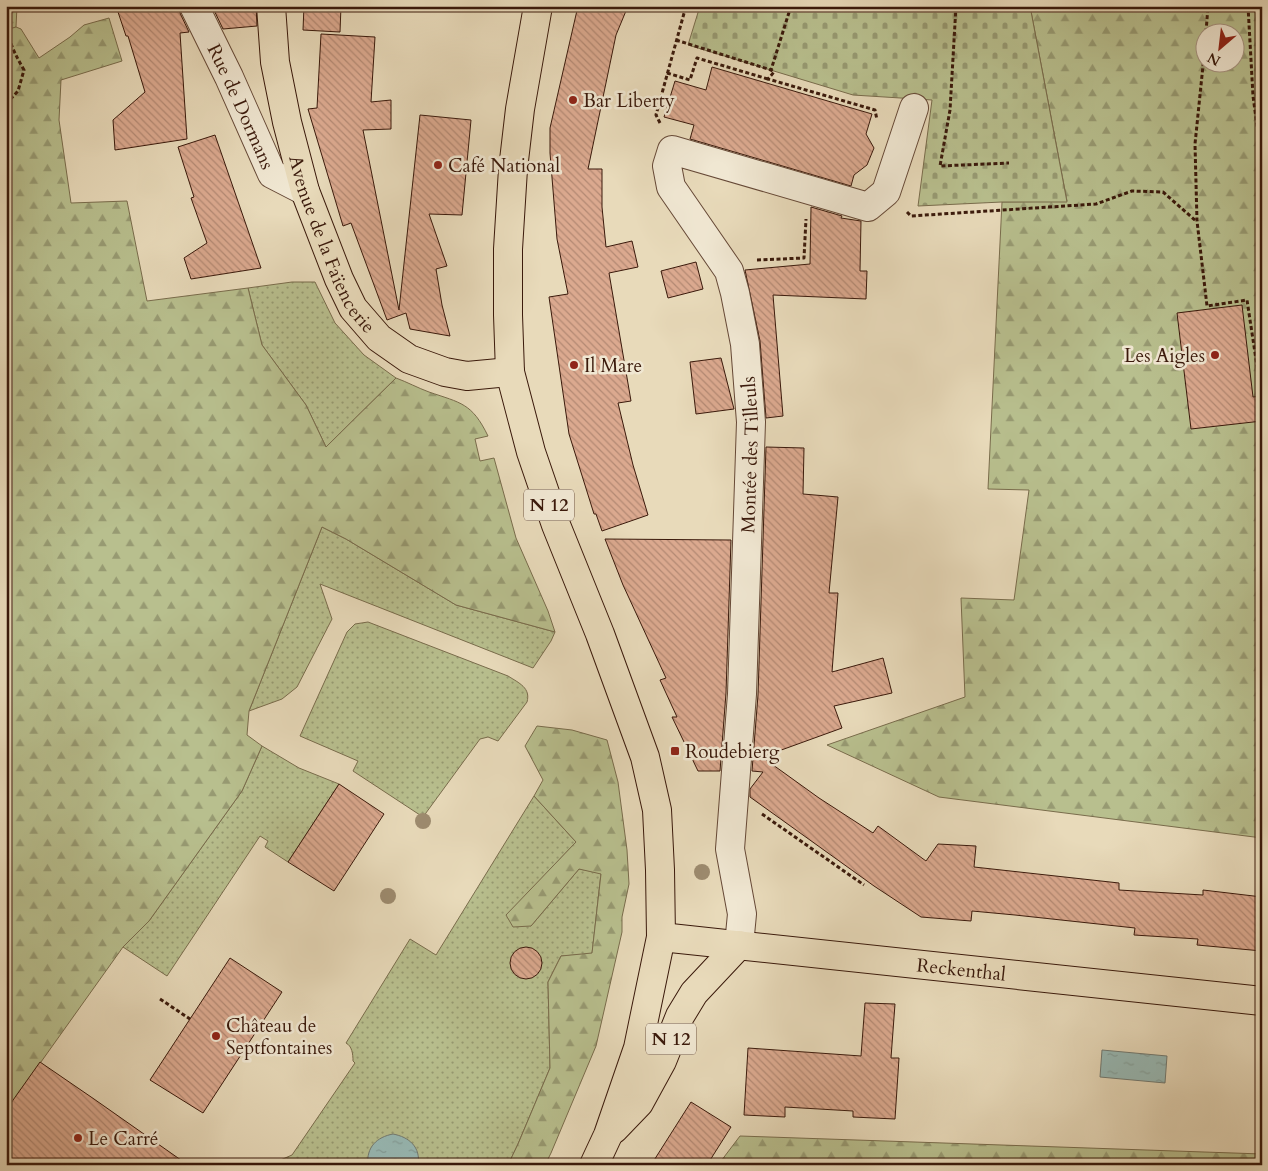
<svg xmlns="http://www.w3.org/2000/svg" width="1268" height="1171" viewBox="0 0 1268 1171" font-family="Cardo,serif">
<defs>
<pattern id="grass-dots" width="8" height="8" patternUnits="userSpaceOnUse" patternTransform="scale(1.25)"><rect width="8" height="8" fill="#b8bf8e"/><path d="M2 2h.1M6 6h.1" fill="none" stroke="#979a72" stroke-width="1.8" stroke-linecap="round"/></pattern>
<pattern id="forest-firs" width="22" height="20" patternUnits="userSpaceOnUse" patternTransform="scale(1.25)"><rect width="22" height="20" fill="#b8bf8e"/><path d="M5 1l3.5 6h-7zM16 11l3.5 6h-7z" fill="#979a72"/></pattern>
<pattern id="cemetery-stones" width="16" height="16" patternUnits="userSpaceOnUse" patternTransform="scale(1.25)"><rect width="16" height="16" fill="#b8bf8e"/><path d="M2 7V4a2 2 0 0 1 4 0v3zM10 15v-3a2 2 0 0 1 4 0v3z" fill="#979a72"/></pattern>
<pattern id="water-ripples" width="26" height="14" patternUnits="userSpaceOnUse" patternTransform="scale(1.25)"><rect width="26" height="14" fill="#98bab6"/><path d="M2 4q2-2 4 0t4 0M15 11q2-2 4 0t4 0" fill="none" stroke="#849f9b"/></pattern>
<pattern id="building-back-hatch" width="6" height="6" patternUnits="userSpaceOnUse" patternTransform="scale(1.25)"><rect width="6" height="6" fill="#dba98f"/><path d="M-1 5l2 2M0 0l6 6M5-1l2 2" fill="none" stroke="#b38973"/></pattern>
</defs>
<rect width="100%" height="100%" fill="#e8daba"/>
<filter id="stains"><feTurbulence type="fractalNoise" baseFrequency=".004" numOctaves="4"/><feColorMatrix values="0 0 0 0 .2 0 0 0 0 .09 0 0 0 0 .02 0 0 0 .5 -.17"/></filter>
<radialGradient id="worn" r=".72"><stop offset=".6" stop-color="#630" stop-opacity="0"/><stop offset="1" stop-color="#630" stop-opacity=".3"/></radialGradient>
<g fill="url(#grass-dots)" stroke="#796c4c">
<path d="M6 6H17L16 27 6 30Z"/>
<path d="M292 282H315L335 323 364 355 396 378 326 447 306 405 262 345 248 288Z"/>
<path d="M322 527 346 539 456 605 555 632 551 641 533 668 320 584 332 619 297 687 282 699 249 711Z"/>
<path d="M368 622 508 676C519 683 531 688 527 702L498 741 488 737 480 739 423 817 353 771 358 761 300 736 347 632 355 624Z"/>
<path d="M262 746 299 768 339 784 288 862 265 847 268 841 260 836 167 976 123 947 149 921 242 791Z"/>
<path d="M534 796 576 842 507 915 531 926 579 869 601 873 592 954 561 956 548 982 550 1068 518 1144 508 1165H269L292 1155 355 1063 353 1061C353 1054 352 1046 346 1043L410 939 436 955Z"/>
</g>
<g fill="url(#forest-firs)" stroke="#796c4c" fill-rule="evenodd">
<path d="M1030 6H1262V838L939 797 827 745 965 697 961 598 1014 600 1029 490 988 489 1002 202 1067 201ZM1206 32H1236V62H1206Z"/>
<path d="M109 18 122 61 61 80 59 120 71 203 127 201 147 301 248 288 262 345 306 405 326 447 396 378C407 382 418 388 429 392 461 403 472 403 488 436L475 439 480 461 494 458 516 538 548 611 555 632 456 605 346 539 322 527 249 711 247 735 262 746 242 791 149 921 123 947 6 1111V30L16 27 21 29 39 58 70 37 84 25Z"/>
<path d="M537 726 572 730 607 740 618 782 627 850 629 884 622 917V932L596 1046 551 1153 545 1165H508L518 1144 550 1068 548 982 561 956 592 953 601 874 579 869 531 926 513 927 506 915 576 842 534 796 543 780 525 746Z"/>
<path d="M740 1136 1262 1154V1165H718Z"/>
</g>
<path fill="url(#cemetery-stones)" stroke="#796c4c" d="M700 6H1030L1067 202H1002L918 206 932 100 853 95 688 45Z"/>
<g fill="url(#water-ripples)" stroke="#727a72">
<path d="M1102 1050 1167 1056 1165 1083 1100 1077Z"/>
<path d="M393 1134C409 1137 421 1147 418 1165H368C366 1147 377 1137 393 1134Z"/>
</g>
<g fill="url(#building-back-hatch)" stroke="#3a190b">
<path d="M116 6H179L180 13 189 32 180 33 187 139 115 150 113 120 145 92 128 36H126Z"/>
<path d="M212 6H256L257 26 223 29Z"/>
<path d="M304 6H341L340 32 303 30Z"/>
<path d="M578 6H628L616 35 588 169H602V207L606 247 632 241 638 267 609 273 631 401 618 403 633 465 648 515 602 531 596 514H594L569 434 549 297 568 294 557 239 550 153V128Z"/>
<path d="M321 34 375 37 371 102 391 100V129L363 130 399 310 420 115 471 120 462 215 429 214 447 266 436 269 442 305 450 336 410 329 406 313 387 320 351 223 343 226 308 109 317 108Z"/>
<path d="M712 67 872 114 866 134 874 148 867 165 854 175 851 186 690 139 694 125 664 117 675 81 706 90Z"/>
<path d="M215 135 261 268 191 279 184 258 207 243 191 198 194 197 178 147Z"/>
<path d="M811 207 842 216 841 218 861 221 860 271H867L866 299 773 295 783 416 766 418 760 341 745 270 810 264Z"/>
<path d="M696 262 703 289 668 298 661 271Z"/>
<path d="M1242 305 1253 397 1262 396V421L1191 429 1177 313Z"/>
<path d="M721 358 734 409 696 414 690 362Z"/>
<path d="M766 447 804 448 803 494 838 497 829 593H838L832 672 883 658 892 693 834 706 842 728 762 757 819 798 873 833 878 826 926 861 938 844 976 846 974 867 1119 883V890L1203 895V890L1262 897V951L1197 945 1198 939 1134 935 1135 928 1015 915 972 911 971 921 921 917 874 886 750 797V789L763 772 752 771 758 695Z"/>
<path d="M605 539 731 540 726 693 720 771H698L672 717H677L660 680 666 678 623 585Z"/>
<path d="M339 784 384 814 334 891 288 862Z"/>
<circle cx="526" cy="963" r="16"/>
<path d="M230 958 282 992 203 1113 150 1080Z"/>
<path d="M865 1003 895 1004 891 1058H899L895 1119 853 1117V1111L785 1107V1117L744 1115 748 1048 861 1056Z"/>
<path d="M40 1062 94 1099 188 1165H6V1110Z"/>
<path d="M691 1102 731 1127 707 1165H651Z"/>
</g>
<g fill="none" stroke-linecap="round" stroke-linejoin="round">
<defs>
<g id="minor">
<path id="s1" d="M194 6 229 77 272 174 305 191"/>
<path id="s2" d="M739 945 742 914 730 849 742 694 751 422 745 344 735 293 729 271 671 187 667 166 672 150 868 207 886 192 914 108"/>
</g>
<g id="major">
<path id="s3" d="M271 6 275 62 287 122 305 191 339 279 353 308 379 338 409 359 445 372 467 376 510 372"/>
<path d="M538 6 520 109 513 169 508 249V315L510 372 531 452 556 525 600 634 645 757 657 810 660 870 661 937 638 1048 608 1135 594 1165"/>
<path id="s4" d="M661 937 1262 1001"/>
<path d="M614 1129 639 1103 662 1061 680 1016 694 993 739 945"/>
</g>
</defs>
<use href="#minor" stroke="#664937" stroke-width="30"/>
<use href="#major" stroke="#3a190b" stroke-width="30"/>
<g stroke="#3a190b" stroke-width="3" stroke-dasharray="4 2.5" stroke-linecap="butt">
<path d="M791 6 771 70 774 72 768 79 875 110 877 120"/>
<path d="M956 6 950 110 940 166 1009 163"/>
<path d="M1248 6 1253 96 1262 162"/>
<path d="M1206 32 1208 6"/>
<path d="M1206 36 1195 144 1197 221 1207 306 1247 300 1262 399"/>
<path d="M676 40 771 70"/>
<path d="M667 73 690 80 697 58 768 79"/>
<path d="M6 104 18 91 24 70C11 47 4 33 8 6"/>
<path d="M660 123 656 115 686 6"/>
<path d="M907 212 911 216 1096 204 1132 191 1163 192 1196 221"/>
<path d="M757 260 804 258 806 219"/>
<path d="M762 814 864 885"/>
<path d="M160 999 190 1019"/>
</g>
<use href="#minor" stroke="#f0e7d2" stroke-width="28"/>
<use href="#major" stroke="#e8daba" stroke-width="28"/>
</g>
<g fill="#9d8b6f">
<circle cx="423" cy="821" r="8"/>
<circle cx="702" cy="872" r="8"/>
<circle cx="388" cy="896" r="8"/>
</g>
<g fill="#8f2418" stroke="#f0e7d2" stroke-width="2">
<circle cx="573" cy="100" r="5"/>
<circle cx="438" cy="165" r="5"/>
<circle cx="1215" cy="355" r="5"/>
<circle cx="574" cy="365" r="5"/>
<rect x="670" y="746" width="10" height="10" rx="2.5"/>
<circle cx="216" cy="1036" r="5"/>
<circle cx="78" cy="1138" r="5"/>
</g>
<g text-anchor="middle" stroke-width="5" stroke-linejoin="round" paint-order="stroke">
<g fill="#f0e7d2" stroke="#715747" stroke-width="1">
<rect x="524" y="489.5" width="50" height="31" rx="4"/>
<rect x="646" y="1023.5" width="50" height="31" rx="4"/>
</g>
<g font-size="18" font-weight="bold" fill="#3a190b">
<text x="549" y="511">N 12</text>
<text x="671" y="1045">N 12</text>
</g>
<g font-size="19" fill="#3a190b" stroke="#f0e7d2" text-anchor="start">
<text x="583" y="107">Bar Liberty</text>
<text x="448" y="172">Café National</text>
<text x="1205" y="362" text-anchor="end">Les Aigles</text>
<text x="584" y="372">Il Mare</text>
<text x="685" y="758">Roudebierg</text>
<text x="226" y="1032">Château de<tspan x="226" dy="22">Septfontaines</tspan></text>
<text x="88" y="1145">Le Carré</text>
</g>
<g font-size="19" fill="#3a190b" stroke="#f0e7d2">
<text dy="7" stroke="none"><textPath href="#s1" startOffset="111">Rue de Dormans</textPath></text>
<text dy="7" stroke="none"><textPath href="#s3" startOffset="248">Avenue de la Faïencerie</textPath></text>
<text dy="7" stroke="none"><textPath href="#s2" startOffset="492">Montée des Tilleuls</textPath></text>
<text dy="7" stroke="none"><textPath href="#s4" startOffset="302">Reckenthal</textPath></text>
</g>
</g>
<rect width="1268" height="1171" fill="none" stroke="#e8daba" stroke-width="25"/>
<rect x="8" y="8" width="1253" height="1156" fill="none" stroke="#3a190b" stroke-width="2.5"/>
<rect x="12" y="12" width="1243" height="1146" fill="none" stroke="#3a190b"/>
<g transform="translate(1220 48) rotate(208)"><circle r="24" fill="#f0e7d2" stroke="#a79582"/>
<path d="M0-4L9 19L0 12L-9 19Z" fill="#8f2418"/>
<text y="-8" font-size="14" font-weight="bold" text-anchor="middle" fill="#3a190b">N</text>
</g>
<rect width="100%" height="100%" filter="url(#stains)"/>
<rect width="100%" height="100%" fill="url(#worn)"/>
</svg>
